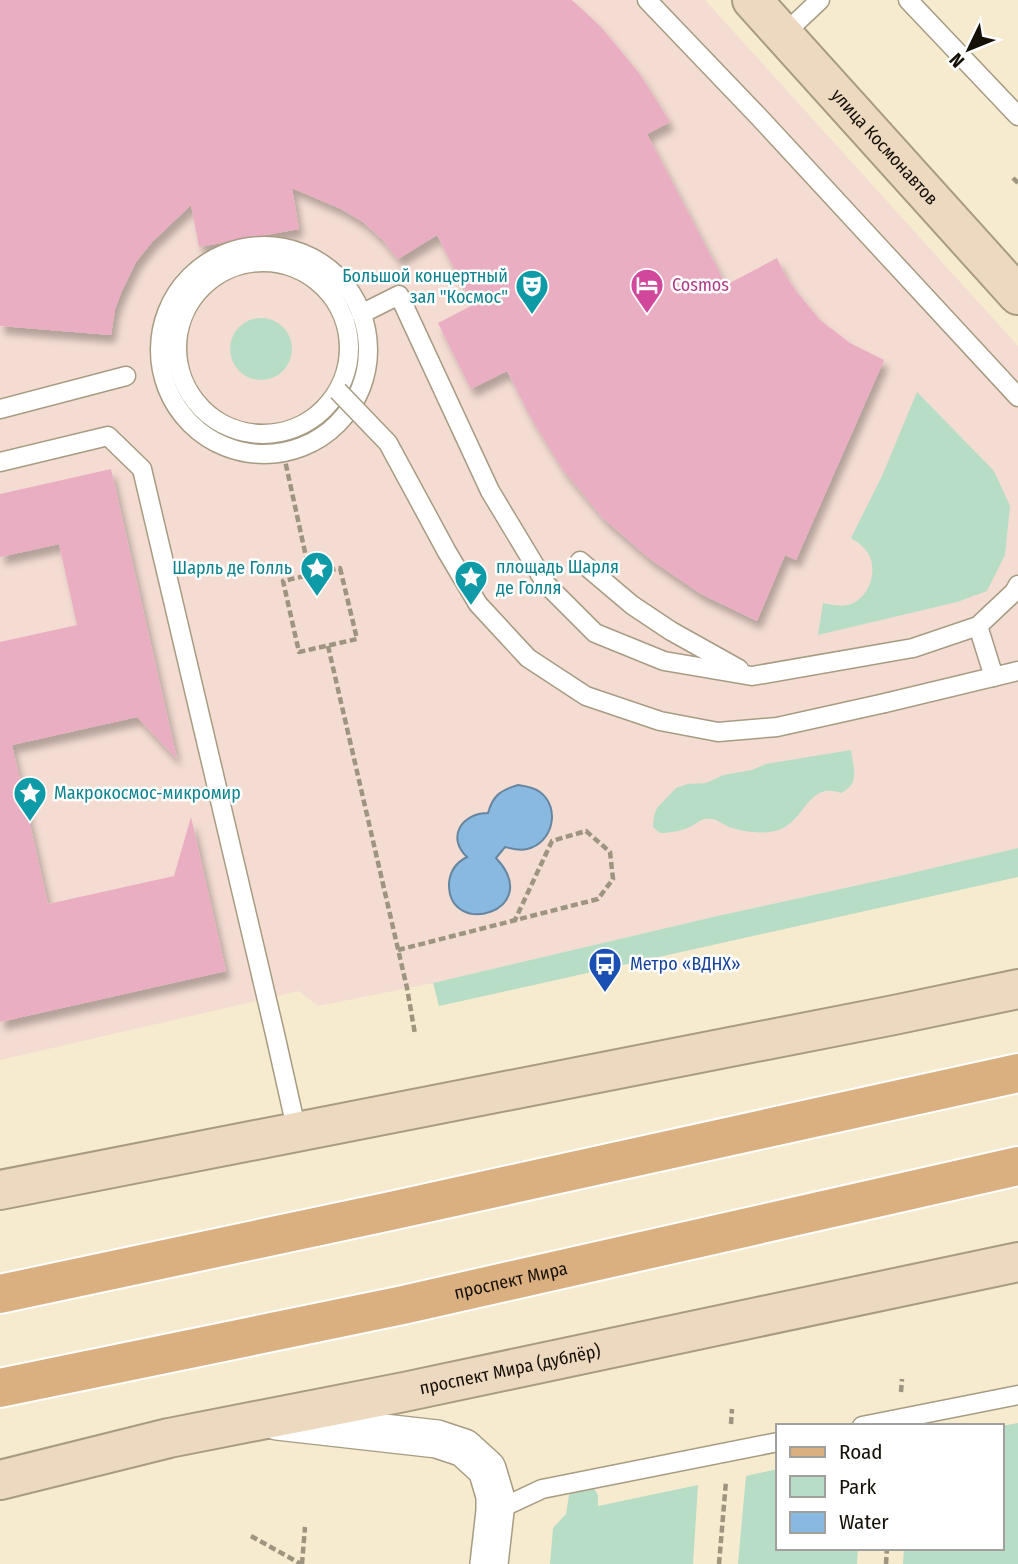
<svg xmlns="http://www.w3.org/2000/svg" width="1018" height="1564" viewBox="0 0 1018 1564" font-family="'Fira Sans Condensed',sans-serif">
<defs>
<filter id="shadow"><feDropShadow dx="4.5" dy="8" stdDeviation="3.5" flood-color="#0004"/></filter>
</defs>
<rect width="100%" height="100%" fill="#f6eacf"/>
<path fill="#f4dcd2" d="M0 0H705L1018 346V848L886 879 713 917 433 983 318 1006 299 991 0 1060Z"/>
<g fill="#b7ddc7">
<circle cx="261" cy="349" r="31"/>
<path d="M917 392 994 471 1010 506 1005 555 987 591 957 602 818 635 823 603C832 605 841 607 851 604 868 597 877 575 870 557 866 548 859 543 851 538L882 476Z"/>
<path d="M851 750C853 768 861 783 841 793 809 781 806 818 781 829 767 835 745 832 732 828 723 825 716 817 706 819 701 819 696 823 692 826 682 831 670 833 660 833L653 827 654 816 657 808 676 788 687 784 706 783 724 775 752 770 766 764Z"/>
<path d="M1018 848V877L439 1006 433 983 713 917 886 879Z"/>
<path d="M1018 1423V1564H903L904 1548H1002V1426Z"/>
<path d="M778 1469V1548H858L857 1564H738L746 1476Z"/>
<path d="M698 1485 693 1564H550L553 1528 566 1514 570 1489 594 1487 598 1496V1506Z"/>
</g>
<path fill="#89b8e0" stroke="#66869f" stroke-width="2" d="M518 785C526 786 533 787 540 792 561 808 553 843 527 849 519 851 513 849 505 847L496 858C546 911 447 940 449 883 450 871 457 862 467 857 446 837 462 813 488 813 493 795 501 790 518 785Z"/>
<g fill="#eaaec3" filter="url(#shadow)">
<path d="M0 0H572L601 27 639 73 670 122 647 134 726 285 777 258 785 275 796 291 820 320 850 343 884 360 796 560 785 555 757 621 701 594 650 559 603 518 563 470 531 418 507 371 471 389 438 323 473 305 437 235 398 259 382 239 363 222 341 209 292 188 299 229 199 247 191 205 152 242 136 262 121 293 115 309 111 335 0 326Z"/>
<path d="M111 469 177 759 137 717 12 745 48 904 174 876 191 817 226 971 0 1022V642L77 625 59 544 0 557V494Z"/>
</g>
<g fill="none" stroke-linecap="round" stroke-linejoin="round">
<defs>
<g id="lane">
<path d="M647 0 759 117 1018 397"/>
<path d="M908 0 1018 116"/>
<path d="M783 35 820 0"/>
<circle cx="264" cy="350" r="104"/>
<circle cx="263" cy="348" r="86"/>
<path d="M361 314 399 295 490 491 546 584 595 633 664 661 752 676 913 648 978 626 1014 592 1018 585"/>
<path d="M0 409 126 376"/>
<path d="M0 462 108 436 142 469 275 1034 297 1132"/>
<path d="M580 561 632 605 671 631 739 669"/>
<path d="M978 626 994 677"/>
<path d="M885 703 1018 671"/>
<path d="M862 1426 1018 1395"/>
<path d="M495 1511 542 1489 778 1442"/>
</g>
<path id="street" d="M277 1421 437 1439 464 1448 487 1469 495 1496V1511L489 1564"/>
<g id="secondary">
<path id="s1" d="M752 0 1018 295"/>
<path d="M0 1190 894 1015 1018 989"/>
<path id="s2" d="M0 1480 169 1438 404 1392 1018 1262"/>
</g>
<g id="primary">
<path d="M0 1294 386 1212 1018 1073"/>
<path id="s3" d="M0 1388 403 1305 1018 1166"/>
</g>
</defs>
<use href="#lane" stroke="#a79c83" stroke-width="21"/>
<use href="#street" stroke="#a79c83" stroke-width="40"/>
<use href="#secondary" stroke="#a79c83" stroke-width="42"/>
<use href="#primary" stroke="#fff" stroke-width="42"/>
<g stroke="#9e9580" stroke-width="4.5" stroke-dasharray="7 3.5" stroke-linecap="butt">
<path d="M1013 178 1018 183"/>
<path d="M279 433 310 575"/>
<path d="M340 568 357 639 299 652 283 581Z"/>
<path d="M328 646 407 988 415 1034"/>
<path d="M398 950 598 899 613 879 610 852 586 831 552 841 515 920"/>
<path d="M901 1392 902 1379"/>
<path d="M731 1424 732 1409"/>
<path d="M251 1536 301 1564"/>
<path d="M302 1564 305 1527"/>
<path d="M719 1564 726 1481"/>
<path d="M886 1564 887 1548"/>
</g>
<use href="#lane" stroke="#fff" stroke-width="18"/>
<use href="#street" stroke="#fff" stroke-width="37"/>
<use href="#secondary" stroke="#edd8c0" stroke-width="38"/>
<use href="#primary" stroke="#dbb081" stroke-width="38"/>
<defs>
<path id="lane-bridge" d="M338 391 388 443 447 552 478 604 528 658 586 696 660 721 718 732 777 727 885 703"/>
</defs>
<use href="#lane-bridge" stroke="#a79c83" stroke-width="21" stroke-linecap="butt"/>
<use href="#lane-bridge" stroke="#fff" stroke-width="18"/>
</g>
<defs>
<symbol id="hotel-pin" viewBox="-11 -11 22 30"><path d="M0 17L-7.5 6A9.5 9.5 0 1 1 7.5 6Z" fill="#d1479c" stroke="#fff"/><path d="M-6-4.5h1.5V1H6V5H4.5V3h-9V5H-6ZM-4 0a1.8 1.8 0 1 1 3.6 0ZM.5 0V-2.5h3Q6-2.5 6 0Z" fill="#fff"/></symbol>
<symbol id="theatre-pin" viewBox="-11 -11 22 30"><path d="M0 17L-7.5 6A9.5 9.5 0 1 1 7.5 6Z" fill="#0f9aa8" stroke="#fff"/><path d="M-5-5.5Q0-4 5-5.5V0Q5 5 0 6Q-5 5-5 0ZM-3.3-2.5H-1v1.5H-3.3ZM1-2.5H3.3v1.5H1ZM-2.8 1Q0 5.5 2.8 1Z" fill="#fff"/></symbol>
<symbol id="sight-pin" viewBox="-11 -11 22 30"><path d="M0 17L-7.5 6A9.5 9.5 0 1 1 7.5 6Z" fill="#0f9aa8" stroke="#fff"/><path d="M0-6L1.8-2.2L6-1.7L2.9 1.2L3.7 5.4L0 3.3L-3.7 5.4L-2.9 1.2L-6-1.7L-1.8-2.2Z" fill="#fff"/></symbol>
<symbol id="bus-pin" viewBox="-11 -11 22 30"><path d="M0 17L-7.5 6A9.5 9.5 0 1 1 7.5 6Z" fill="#1a4fb4" stroke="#fff"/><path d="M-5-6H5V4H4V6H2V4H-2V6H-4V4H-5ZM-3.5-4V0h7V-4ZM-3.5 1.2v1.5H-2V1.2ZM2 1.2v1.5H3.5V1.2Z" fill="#fff"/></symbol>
</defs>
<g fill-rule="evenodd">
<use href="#hotel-pin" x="628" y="266" width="38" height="52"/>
<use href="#theatre-pin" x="513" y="267" width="38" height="52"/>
<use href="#sight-pin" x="298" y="549" width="38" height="52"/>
<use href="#sight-pin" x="452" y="558" width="38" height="52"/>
<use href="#sight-pin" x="11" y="774" width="38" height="52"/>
<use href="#bus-pin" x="586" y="945" width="38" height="52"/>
</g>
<g text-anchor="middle" stroke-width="5" stroke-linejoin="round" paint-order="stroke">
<g font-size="18" fill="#151107" stroke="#fff">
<text dy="6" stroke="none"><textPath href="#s1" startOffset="198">улица Космонавтов</textPath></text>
<text dy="6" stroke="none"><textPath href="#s3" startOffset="522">проспект Мира</textPath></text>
<text dy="6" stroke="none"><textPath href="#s2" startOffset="522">проспект Мира (дублёр)</textPath></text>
</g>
<g font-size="18" fill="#0d838f" stroke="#fff" text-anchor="end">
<text x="508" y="282">Большой концертный<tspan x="508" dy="21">зал "Космос"</tspan></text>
<text x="496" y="573" text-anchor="start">площадь Шарля<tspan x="496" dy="21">де Голля</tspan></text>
<text x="292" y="574">Шарль де Голль</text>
<text x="54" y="799" text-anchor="start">Макрокосмос-микромир</text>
</g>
<g font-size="18" fill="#b23c85" stroke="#fff" text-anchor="start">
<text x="672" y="291">Cosmos</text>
</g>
<g font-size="18" fill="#164399" stroke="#fff" text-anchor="start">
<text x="630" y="970">Метро «ВДНХ»</text>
</g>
</g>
<rect x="776" y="1424" width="228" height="126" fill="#ffffff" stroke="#a1a09c" stroke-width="2"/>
<rect x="790" y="1447" width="35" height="10" fill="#dbb081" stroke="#a1a09c" stroke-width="2"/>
<text x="839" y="1459" font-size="21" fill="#151107">Road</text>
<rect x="790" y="1476" width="35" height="21" fill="#b7ddc7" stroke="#a1a09c" stroke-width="2"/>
<text x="839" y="1494" font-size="21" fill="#151107">Park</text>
<rect x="790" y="1512" width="35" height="21" fill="#89b8e0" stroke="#a1a09c" stroke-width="2"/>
<text x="839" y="1529" font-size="21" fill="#151107">Water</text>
<g transform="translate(969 49) rotate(227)" stroke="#ffffff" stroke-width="5" paint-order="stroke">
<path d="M0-5L12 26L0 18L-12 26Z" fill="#151107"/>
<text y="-10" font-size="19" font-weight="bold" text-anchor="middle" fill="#151107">N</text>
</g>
</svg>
